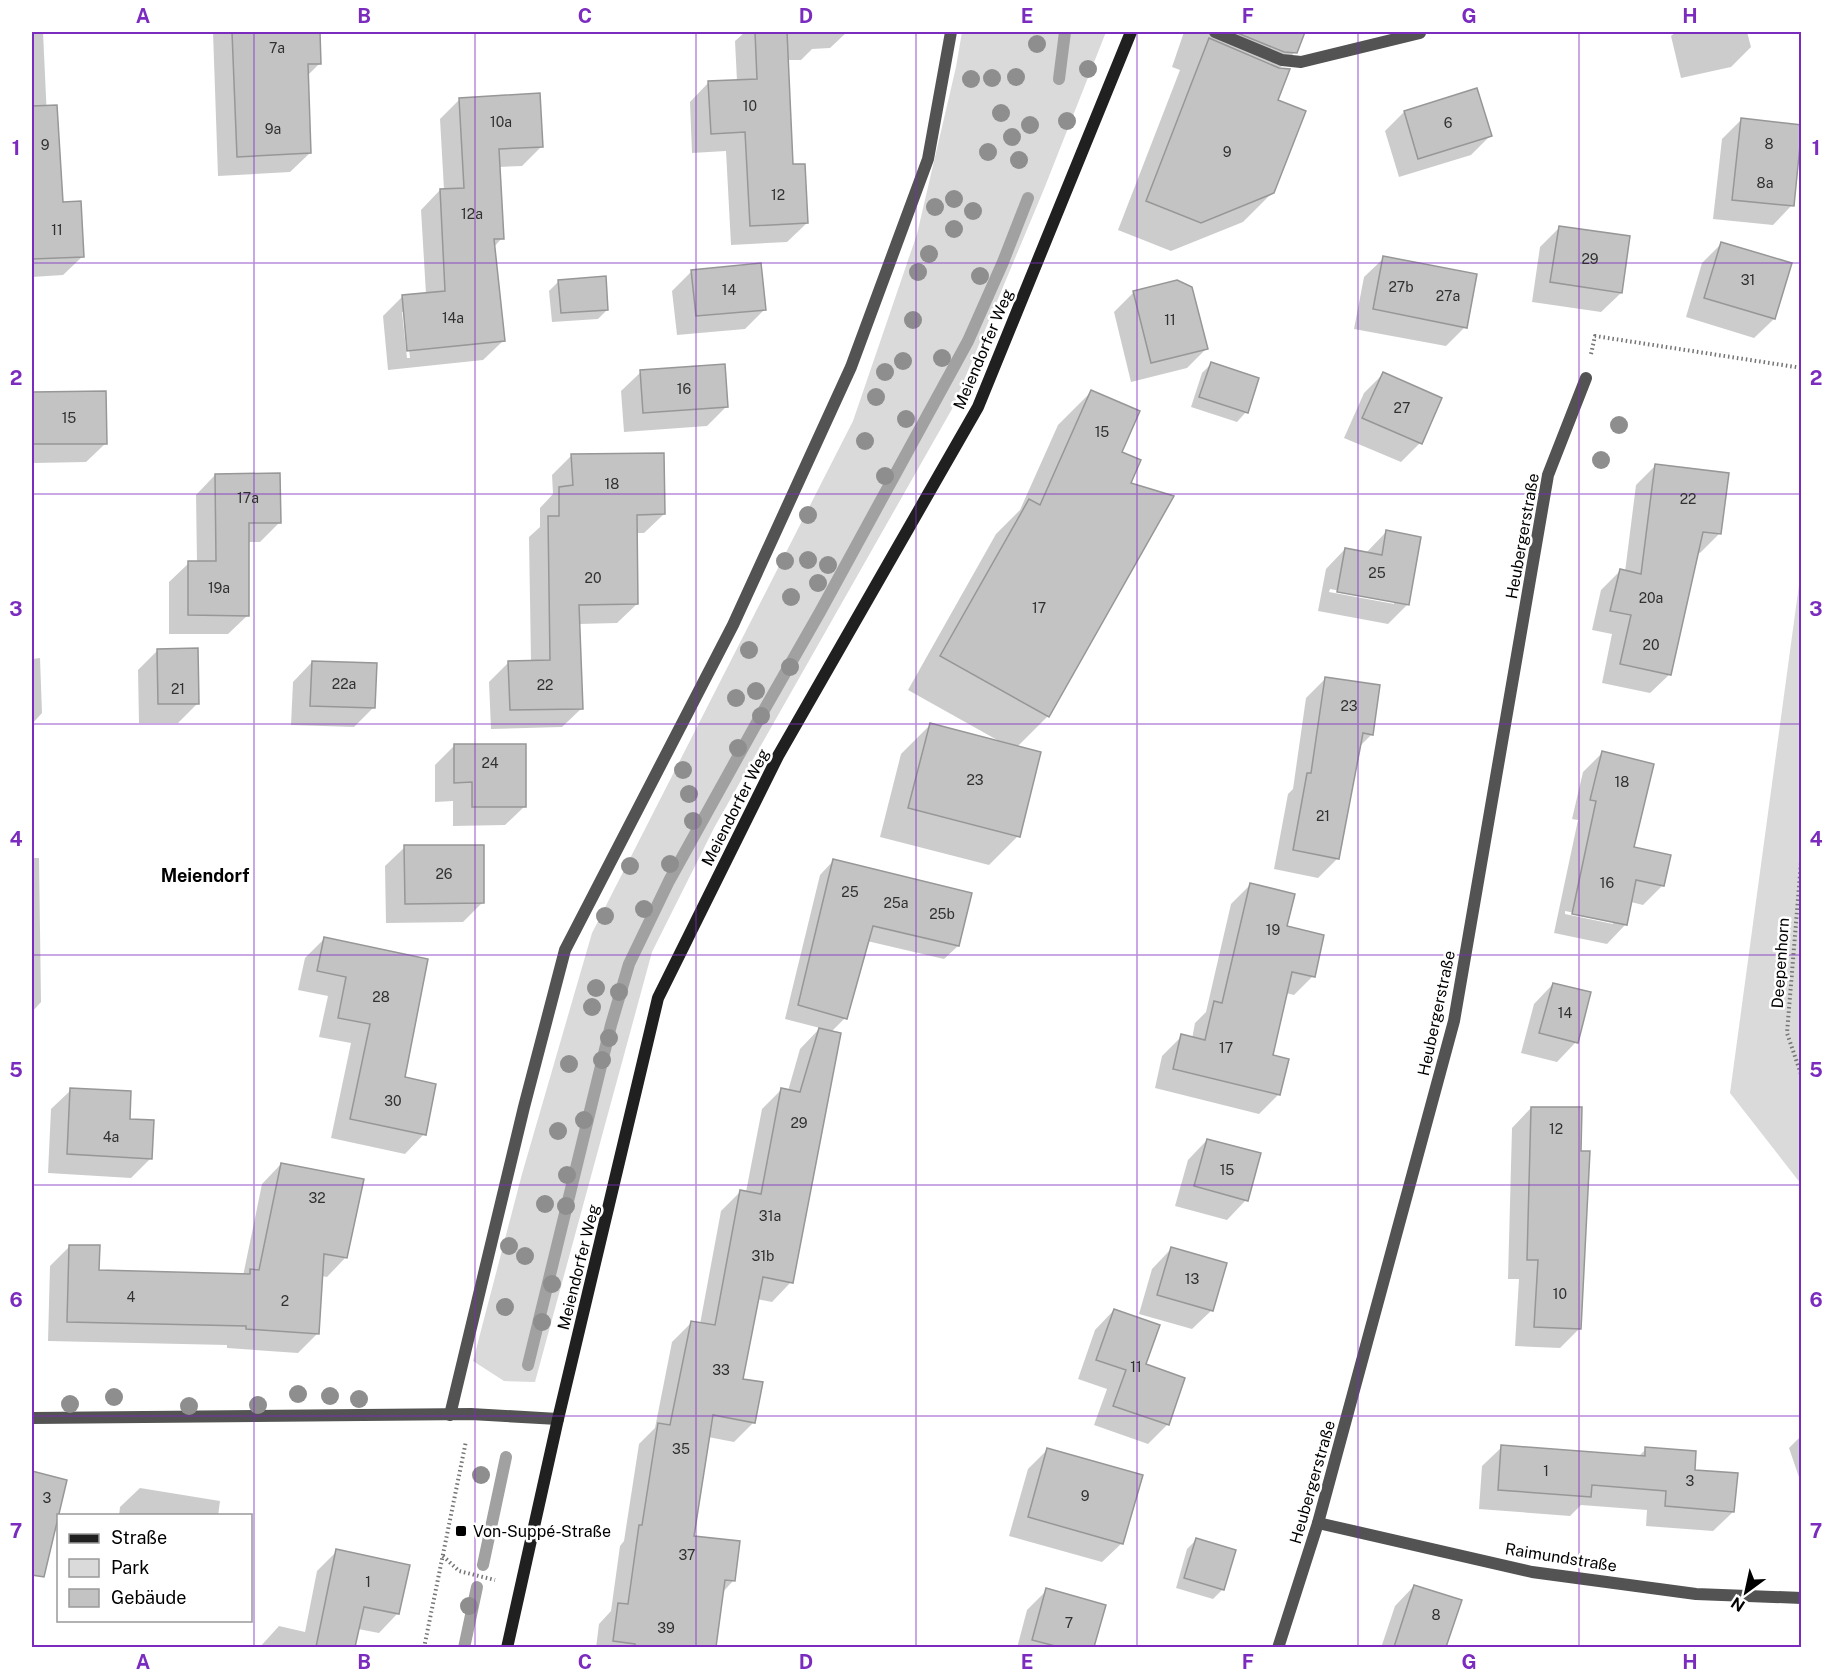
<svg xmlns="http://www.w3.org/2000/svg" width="1833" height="1679" viewBox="0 0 1833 1679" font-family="'Public Sans',sans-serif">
<rect width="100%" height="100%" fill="#fff"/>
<g fill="#dadada">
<path d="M962 32H1106L1044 189 952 409 714 828 652 952 535 1382 504 1381 473 1361 522 1174 592 933 853 421 917 234 956 67Z"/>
<path d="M1801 570V1184L1730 1093Z"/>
</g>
<g fill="#0003" fill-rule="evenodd">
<path d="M32 32H43L47 118 61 203 83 256 63 275 32 277Z"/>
<path d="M213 32H319L320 63 307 76 310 153 290 172 218 176Z"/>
<path d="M745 32H847L830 48 812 49 801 60H787L792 166 807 223 787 242 731 245 726 151 692 153 690 102 709 82 737 81 735 41Z"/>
<path d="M1184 32H1304L1295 52 1279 69 1273 192 1243 222 1171 251 1118 230 1180 70 1172 67Z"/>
<path d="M1676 32H1747L1751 47 1731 67 1681 78 1671 36Z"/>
<path d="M459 100 542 146 522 166 498 167 502 238 494 247 503 341 483 360 388 370 383 316 402 297 426 294 421 210 440 190H444L440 119ZM402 312H405L410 358H407Z"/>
<path d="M1404 112 1490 136 1471 155 1399 177 1385 131Z"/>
<path d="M1741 120 1792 205 1773 225 1713 219 1722 139Z"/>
<path d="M1560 227 1621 293 1601 312 1532 302 1540 247Z"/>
<path d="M1722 243 1774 319 1754 338 1686 317 1702 263Z"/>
<path d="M1384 258 1465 327 1446 346 1354 329 1364 277Z"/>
<path d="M692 271 765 309 745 329 677 335 672 291Z"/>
<path d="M559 281 607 310 598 319 552 322 549 291Z"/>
<path d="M1134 292 1206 349 1187 368 1131 382 1114 312Z"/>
<path d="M1211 364 1246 412 1237 422 1191 407 1202 373Z"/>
<path d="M641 372 726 407 707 426 624 432 621 391Z"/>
<path d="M1383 374 1420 443 1401 462 1344 438 1364 393Z"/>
<path d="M1092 391 1120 453 1048 716 1017 747 1018 836 989 865 880 837 901 754 930 725 999 741 908 690 996 534 1020 510 1058 425Z"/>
<path d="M32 393H105L106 443 86 462 34 463V510L32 513Z"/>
<path d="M571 456 664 514 644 533H636L637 604 617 623 579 624 582 708 562 727 491 729 489 682 508 663 531 662 529 537 540 527V508L553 494 552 475Z"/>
<path d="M1656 465 1720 533 1700 553 1697 552 1670 674 1650 693 1602 683 1612 634 1592 630 1601 590 1620 571 1625 572 1636 485Z"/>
<path d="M215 475 280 522 260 542H248V615L228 634H169V582L189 563H197L196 495Z"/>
<path d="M1386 532 1408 604 1388 624 1318 611 1326 569 1345 549 1366 553ZM1330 589 1394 601V604L1329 592Z"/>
<path d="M158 650 198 703 178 723H139L138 670Z"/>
<path d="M40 658 42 713 32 724V659Z"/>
<path d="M312 662 374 707 354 727 291 725 293 682Z"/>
<path d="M1326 678 1372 734 1359 747 1338 858 1318 878 1274 869 1288 794 1293 789 1306 698Z"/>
<path d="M455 745 525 806 505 825 453 826V801L435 802V765Z"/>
<path d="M1602 753 1633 849 1663 885 1643 905 1631 902 1626 924 1607 944 1554 933 1578 820 1572 819 1583 772ZM1565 911 1613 921V924L1565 914Z"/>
<path d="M405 847 483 902 463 922 386 923 385 866Z"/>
<path d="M32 858H39L41 1002 32 1012Z"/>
<path d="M833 861 958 946 944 959 867 941 845 1018 831 1032 791 1282 772 1302 757 1299 742 1380 754 1422 734 1442 708 1437 692 1537 733 1581 722 1593 714 1648H596L599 1624 611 1611 620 1546 624 1541 639 1444 655 1428 672 1342 692 1322 700 1324 721 1211 741 1191 746 1192 762 1109 781 1090 788 1091 800 1049 820 1028 785 1019 820 875Z"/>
<path d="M1250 885 1285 927 1313 976 1294 995 1286 993 1271 1056 1279 1094 1259 1114 1155 1088 1162 1056 1182 1036 1192 1039 1195 1023 1206 1012 1231 904Z"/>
<path d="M324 939 426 960 403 1079 424 1134 405 1154 331 1138 351 1043 319 1037 328 996 298 990 305 958Z"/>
<path d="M1553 984 1576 1042 1557 1062 1521 1053 1534 1004Z"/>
<path d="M71 1090 128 1120 151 1158 131 1178 48 1173 51 1109Z"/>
<path d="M1531 1108 1580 1328 1560 1348 1515 1346 1519 1279H1508L1512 1128Z"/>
<path d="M1207 1140 1246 1200 1227 1220 1175 1206 1188 1160Z"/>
<path d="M281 1164 346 1257 327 1277 322 1276 318 1333 298 1353 227 1348V1345L48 1341 50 1266 70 1246 98 1271 243 1276 262 1184Z"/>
<path d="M1171 1249 1212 1310 1192 1329 1139 1314 1152 1269Z"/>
<path d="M1114 1310 1144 1365 1183 1379 1167 1425 1148 1444 1094 1425 1107 1389 1078 1379 1095 1330Z"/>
<path d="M1802 1435V1486L1789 1448Z"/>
<path d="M1502 1447 1638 1457 1646 1449 1693 1471 1733 1512 1713 1531 1646 1526 1647 1510 1581 1505 1570 1516 1479 1509 1482 1466Z"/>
<path d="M1047 1450 1122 1543 1102 1562 1009 1536 1028 1469Z"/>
<path d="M32 1472 65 1481 51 1542 32 1561Z"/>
<path d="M140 1488 220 1501 218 1516H119L120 1507Z"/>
<path d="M1196 1540 1223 1589 1213 1599 1176 1588 1187 1549Z"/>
<path d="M337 1551 398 1613 379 1633 358 1629 354 1648H259L279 1626 305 1632 317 1571Z"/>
<path d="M1414 1586 1460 1601 1445 1648H1381L1395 1606Z"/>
<path d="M1047 1590 1104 1606 1093 1648H1017L1027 1610Z"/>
</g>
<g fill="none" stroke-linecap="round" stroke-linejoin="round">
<g stroke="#a1a1a1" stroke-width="12">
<path d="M1059 79 1065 32"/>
<path d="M528 1365 611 1025 629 964 669 881 760 717 820 612 968 341 1003 262 1028 198"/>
<path d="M483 1565 506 1457"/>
<path d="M464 1648 477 1587"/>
</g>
</g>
<g fill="#c3c3c3" stroke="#979797" stroke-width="1.5">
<path d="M232 32H320L321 64H308L311 153 237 157Z"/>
<path d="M755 32H787L793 164H805L808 223 750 226 745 132 711 134 708 81 757 79Z"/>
<path d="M1235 32H1305L1297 53 1284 52Z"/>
<path d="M1209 38 1279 68 1290 69 1278 100 1306 111 1274 193 1201 223 1146 201Z"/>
<path d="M1477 88 1492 136 1418 159 1404 111Z"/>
<path d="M540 93 543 147 499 149 504 239H494L505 341 407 351 402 295 445 291 440 189 464 188 459 98Z"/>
<path d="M57 105 63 202 81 201 84 257 32 259V106Z"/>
<path d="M1741 118 1802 125 1794 206 1732 200Z"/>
<path d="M1559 226 1630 236 1622 293 1550 282Z"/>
<path d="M1721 242 1792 263 1775 319 1704 298Z"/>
<path d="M1383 256 1477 274 1467 328 1373 309Z"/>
<path d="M761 263 766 310 696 316 691 270Z"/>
<path d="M606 276 608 310 561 313 558 280Z"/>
<path d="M1177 280 1192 287 1208 349 1151 363 1133 291Z"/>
<path d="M1211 362 1259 378 1248 413 1199 397Z"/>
<path d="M725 364 728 407 643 413 640 370Z"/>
<path d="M1383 372 1442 398 1422 444 1362 418Z"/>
<path d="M1091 390 1140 411 1122 452 1141 460 1131 483 1174 496 1049 717 940 656 1029 499 1040 505Z"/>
<path d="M106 391 107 444H32V392Z"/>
<path d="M664 453 665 514 637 515 638 604 579 605 583 709 510 710 508 661 550 660 548 516H559V487L573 485 571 454Z"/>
<path d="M1655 464 1729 473 1721 534 1703 532 1671 675 1620 664 1631 615 1610 611 1620 569 1641 574Z"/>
<path d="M280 473 281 523H249V616L188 615V561H216L215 474Z"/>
<path d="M1386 530 1421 537 1409 605 1337 592 1345 548 1382 555Z"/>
<path d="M198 648 199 704H158L157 649Z"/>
<path d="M312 661 377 663 375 708 310 706Z"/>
<path d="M1325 677 1380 685 1373 735 1363 733 1339 859 1293 850 1307 773H1311Z"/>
<path d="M930 723 1041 752 1020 837 908 808Z"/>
<path d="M454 744H526V807H472V782L454 783Z"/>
<path d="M1602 751 1654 764 1634 847 1671 855 1664 886 1636 880 1627 925 1572 914 1596 801 1590 800Z"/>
<path d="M404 845H484V903L405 904Z"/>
<path d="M833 859 972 893 959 946 873 926 847 1019 798 1005Z"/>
<path d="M1250 883 1295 894 1287 926 1324 935 1315 977 1292 972 1273 1055 1289 1059 1280 1095 1173 1069 1181 1034 1205 1040 1214 1001 1222 1003Z"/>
<path d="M324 937 428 959 405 1077 436 1084 426 1135 350 1119 370 1024 338 1018 346 977 317 971Z"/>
<path d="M1553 983 1591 992 1578 1043 1539 1033Z"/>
<path d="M819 1028 841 1033 793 1283 763 1277 743 1379 763 1382 755 1423 713 1415 694 1536 740 1541 735 1581 725 1580 716 1647H635V1644L613 1641 618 1603 628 1604 639 1525H642L658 1423 670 1425 691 1321 715 1325 740 1190 761 1194 781 1088 800 1092Z"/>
<path d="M70 1088 131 1091 130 1119 154 1120 152 1159 67 1154Z"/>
<path d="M1531 1107H1582L1581 1151H1590L1581 1329 1534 1327 1538 1260H1527Z"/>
<path d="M1207 1139 1261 1153 1248 1201 1194 1186Z"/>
<path d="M281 1163 364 1179 347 1258 324 1254 319 1334 246 1329V1326L67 1322 69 1245H100L99 1270 250 1274V1269L259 1270Z"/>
<path d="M1171 1247 1227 1263 1213 1311 1157 1295Z"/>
<path d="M1114 1309 1160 1325 1146 1364 1185 1378 1169 1425 1113 1406 1126 1370 1096 1360Z"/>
<path d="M1501 1445 1645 1456V1447L1696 1451 1695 1470 1738 1473 1734 1512 1665 1506 1666 1491 1592 1485 1591 1497 1498 1490Z"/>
<path d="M1047 1448 1143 1475 1123 1544 1028 1517Z"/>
<path d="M32 1471 67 1480 44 1577 32 1575Z"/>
<path d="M1196 1538 1236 1550 1224 1590 1184 1578Z"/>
<path d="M336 1549 410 1565 399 1614 364 1607 355 1647H316Z"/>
<path d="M1414 1585 1462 1600 1446 1647H1394Z"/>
<path d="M1046 1588 1106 1605 1094 1647H1059L1032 1640Z"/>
</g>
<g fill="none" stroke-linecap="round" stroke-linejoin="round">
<g stroke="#757575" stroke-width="4" stroke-dasharray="1.5 3" stroke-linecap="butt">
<path d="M1591 354 1595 336 1802 368"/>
<path d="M1802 850 1787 1033 1802 1077"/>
<path d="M443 1556 459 1571 495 1580"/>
<path d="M424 1648 466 1441"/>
</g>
<path stroke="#535353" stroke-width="12" d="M1215 32 1282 60 1301 62 1420 33"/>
<g stroke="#535353" stroke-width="12">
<path d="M450 1415 524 1107 565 950 733 625 851 367 928 159 951 32"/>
<path d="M32 1418 471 1414 558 1419"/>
<path d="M1318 1523 1532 1572 1696 1594 1802 1598"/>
<path d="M1278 1648 1318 1523 1454 1021 1548 475 1586 378"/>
</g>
<path stroke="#202020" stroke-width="12" d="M507 1648 558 1419 658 998 778 756 978 407 1131 32"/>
</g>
<g fill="#8e8e8e">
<circle cx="1037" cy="44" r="9"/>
<circle cx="1088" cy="69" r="9"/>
<circle cx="1016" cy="77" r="9"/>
<circle cx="992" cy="78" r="9"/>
<circle cx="971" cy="79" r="9"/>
<circle cx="1001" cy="113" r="9"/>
<circle cx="1067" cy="121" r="9"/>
<circle cx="1030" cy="125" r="9"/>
<circle cx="1012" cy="137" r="9"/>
<circle cx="988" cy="152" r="9"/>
<circle cx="1019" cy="160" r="9"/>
<circle cx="954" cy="199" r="9"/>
<circle cx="935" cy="207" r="9"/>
<circle cx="973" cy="211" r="9"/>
<circle cx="954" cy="229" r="9"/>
<circle cx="929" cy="254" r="9"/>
<circle cx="918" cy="272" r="9"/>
<circle cx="980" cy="276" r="9"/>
<circle cx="913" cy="320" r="9"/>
<circle cx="942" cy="358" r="9"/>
<circle cx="903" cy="361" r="9"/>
<circle cx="885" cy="372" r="9"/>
<circle cx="876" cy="397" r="9"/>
<circle cx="906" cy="419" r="9"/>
<circle cx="1619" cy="425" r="9"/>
<circle cx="865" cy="441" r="9"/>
<circle cx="1601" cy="460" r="9"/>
<circle cx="885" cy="476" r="9"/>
<circle cx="808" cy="515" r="9"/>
<circle cx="808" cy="560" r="9"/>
<circle cx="785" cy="561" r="9"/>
<circle cx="828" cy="565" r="9"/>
<circle cx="818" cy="583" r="9"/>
<circle cx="791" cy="597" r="9"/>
<circle cx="749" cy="650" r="9"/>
<circle cx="790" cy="667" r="9"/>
<circle cx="756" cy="691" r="9"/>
<circle cx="736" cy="698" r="9"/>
<circle cx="761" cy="716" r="9"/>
<circle cx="738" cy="748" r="9"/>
<circle cx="683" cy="770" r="9"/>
<circle cx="689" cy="794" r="9"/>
<circle cx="693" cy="821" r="9"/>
<circle cx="670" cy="864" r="9"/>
<circle cx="630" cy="866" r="9"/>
<circle cx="644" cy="909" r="9"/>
<circle cx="605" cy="916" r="9"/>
<circle cx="596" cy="988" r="9"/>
<circle cx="619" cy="992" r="9"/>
<circle cx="592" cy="1007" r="9"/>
<circle cx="609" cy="1038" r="9"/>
<circle cx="602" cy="1060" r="9"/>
<circle cx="569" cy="1064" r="9"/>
<circle cx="584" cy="1120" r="9"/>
<circle cx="558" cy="1131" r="9"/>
<circle cx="567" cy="1175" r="9"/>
<circle cx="545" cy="1204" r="9"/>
<circle cx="566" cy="1206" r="9"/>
<circle cx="509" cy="1246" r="9"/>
<circle cx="525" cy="1256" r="9"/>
<circle cx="552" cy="1284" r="9"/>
<circle cx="505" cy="1307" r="9"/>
<circle cx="542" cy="1322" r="9"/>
<circle cx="298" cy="1394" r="9"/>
<circle cx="330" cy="1396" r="9"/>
<circle cx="114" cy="1397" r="9"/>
<circle cx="359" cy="1399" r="9"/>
<circle cx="70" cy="1404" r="9"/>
<circle cx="258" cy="1405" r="9"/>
<circle cx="189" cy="1406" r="9"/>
<circle cx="481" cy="1475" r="9"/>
<circle cx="469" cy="1606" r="9"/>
</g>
<path fill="none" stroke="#7b2cbf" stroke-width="1.5" stroke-opacity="0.55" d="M254 32V1648M475 32V1648M696 32V1648M916 32V1648M1137 32V1648M1358 32V1648M1579 32V1648M32 263H1802M32 494H1802M32 724H1802M32 955H1802M32 1185H1802M32 1416H1802"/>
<rect fill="#000" stroke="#fff" stroke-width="2" x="455" y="1525" width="12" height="12" rx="3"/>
<g text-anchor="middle" stroke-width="5" stroke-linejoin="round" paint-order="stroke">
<g font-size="14" fill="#313131">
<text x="277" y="53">7a</text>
<text x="750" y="111">10</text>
<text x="501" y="127">10a</text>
<text x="1448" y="128">6</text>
<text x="273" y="134">9a</text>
<text x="1769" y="149">8</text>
<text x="45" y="150">9</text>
<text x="1227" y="157">9</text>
<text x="1765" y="188">8a</text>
<text x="778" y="200">12</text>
<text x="472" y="219">12a</text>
<text x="57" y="235">11</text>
<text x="1590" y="264">29</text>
<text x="1748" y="285">31</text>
<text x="1401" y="292">27b</text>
<text x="729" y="295">14</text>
<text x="1448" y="301">27a</text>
<text x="453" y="323">14a</text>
<text x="1170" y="325">11</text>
<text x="684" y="394">16</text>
<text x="1402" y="413">27</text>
<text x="69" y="423">15</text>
<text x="1102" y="437">15</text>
<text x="612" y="489">18</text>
<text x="248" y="503">17a</text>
<text x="1688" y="504">22</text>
<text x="1377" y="578">25</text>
<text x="593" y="583">20</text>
<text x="219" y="593">19a</text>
<text x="1651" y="603">20a</text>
<text x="1039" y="613">17</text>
<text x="1651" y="650">20</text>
<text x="344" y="689">22a</text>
<text x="545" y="690">22</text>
<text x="178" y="694">21</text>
<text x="1349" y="711">23</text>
<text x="490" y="768">24</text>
<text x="975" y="785">23</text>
<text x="1622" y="787">18</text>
<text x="1323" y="821">21</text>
<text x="444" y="879">26</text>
<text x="1607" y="888">16</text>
<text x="850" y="897">25</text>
<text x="896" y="908">25a</text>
<text x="942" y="919">25b</text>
<text x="1273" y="935">19</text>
<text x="381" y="1002">28</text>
<text x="1565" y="1018">14</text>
<text x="1226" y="1053">17</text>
<text x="393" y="1106">30</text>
<text x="799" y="1128">29</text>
<text x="1556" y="1134">12</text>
<text x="111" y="1142">4a</text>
<text x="1227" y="1175">15</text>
<text x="317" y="1203">32</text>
<text x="770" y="1221">31a</text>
<text x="763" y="1261">31b</text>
<text x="1192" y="1284">13</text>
<text x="1560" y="1299">10</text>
<text x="131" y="1302">4</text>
<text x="285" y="1306">2</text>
<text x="1136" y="1372">11</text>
<text x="721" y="1375">33</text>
<text x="681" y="1454">35</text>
<text x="1546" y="1476">1</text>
<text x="1690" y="1486">3</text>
<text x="1085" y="1501">9</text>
<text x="47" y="1503">3</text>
<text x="687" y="1560">37</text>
<text x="368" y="1587">1</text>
<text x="1436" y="1620">8</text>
<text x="1069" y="1628">7</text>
<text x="666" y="1633">39</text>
</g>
<g font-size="16" fill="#000" stroke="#fff">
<text transform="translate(983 349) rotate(-67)" y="6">Meiendorfer Weg</text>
<text transform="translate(1522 536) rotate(-80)" y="6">Heubergerstraße</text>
<text transform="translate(735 807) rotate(-63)" y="6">Meiendorfer Weg</text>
<text transform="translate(1780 963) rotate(-86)" y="6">Deepenhorn</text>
<text transform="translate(1436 1013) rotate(-78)" y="6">Heubergerstraße</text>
<text transform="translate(578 1267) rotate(-76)" y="6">Meiendorfer Weg</text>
<text transform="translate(1312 1482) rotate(-74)" y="6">Heubergerstraße</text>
<text transform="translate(1561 1557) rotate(9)" y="6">Raimundstraße</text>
</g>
<g font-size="16" fill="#000" stroke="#fff" text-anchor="start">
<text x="473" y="1537">Von-Suppé-Straße</text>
</g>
<g font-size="18" font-weight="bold" fill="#000" stroke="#fff">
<text x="205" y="882">Meiendorf</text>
</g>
</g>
<rect width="1833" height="1679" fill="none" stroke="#ffffff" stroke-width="66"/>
<rect x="57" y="1514" width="195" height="108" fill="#ffffff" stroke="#999999" stroke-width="1.5"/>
<rect x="69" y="1534" width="30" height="9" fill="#202020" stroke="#999999" stroke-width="1.5"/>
<text x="111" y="1544" font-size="18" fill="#000000">Straße</text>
<rect x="69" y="1559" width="30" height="18" fill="#dadada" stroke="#999999" stroke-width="1.5"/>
<text x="111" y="1574" font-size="18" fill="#000000">Park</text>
<rect x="69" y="1589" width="30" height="18" fill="#c3c3c3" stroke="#999999" stroke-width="1.5"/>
<text x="111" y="1604" font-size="18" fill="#000000">Gebäude</text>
<g transform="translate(1746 1592) rotate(213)" stroke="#ffffff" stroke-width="4.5" paint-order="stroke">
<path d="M0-4.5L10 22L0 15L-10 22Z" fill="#000000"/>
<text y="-9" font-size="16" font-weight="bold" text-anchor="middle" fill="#000000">N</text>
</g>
<rect x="33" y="33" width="1767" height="1613" fill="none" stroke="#7b2cbf" stroke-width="2"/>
<g font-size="20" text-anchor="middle" font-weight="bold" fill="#7b2cbf">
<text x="143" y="23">A</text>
<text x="364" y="23">B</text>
<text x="585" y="23">C</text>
<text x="806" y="23">D</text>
<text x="1027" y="23">E</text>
<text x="1248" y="23">F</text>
<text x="1469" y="23">G</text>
<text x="1690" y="23">H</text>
<text x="16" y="155">1</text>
<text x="1816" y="155">1</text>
<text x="16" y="385">2</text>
<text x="1816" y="385">2</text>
<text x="16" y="616">3</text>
<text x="1816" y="616">3</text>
<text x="16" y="846">4</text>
<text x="1816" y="846">4</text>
<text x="16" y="1077">5</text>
<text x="1816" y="1077">5</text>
<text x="16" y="1307">6</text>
<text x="1816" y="1307">6</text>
<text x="16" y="1538">7</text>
<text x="1816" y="1538">7</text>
<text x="143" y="1669">A</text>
<text x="364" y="1669">B</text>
<text x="585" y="1669">C</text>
<text x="806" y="1669">D</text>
<text x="1027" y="1669">E</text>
<text x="1248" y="1669">F</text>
<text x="1469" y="1669">G</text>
<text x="1690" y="1669">H</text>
</g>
</svg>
